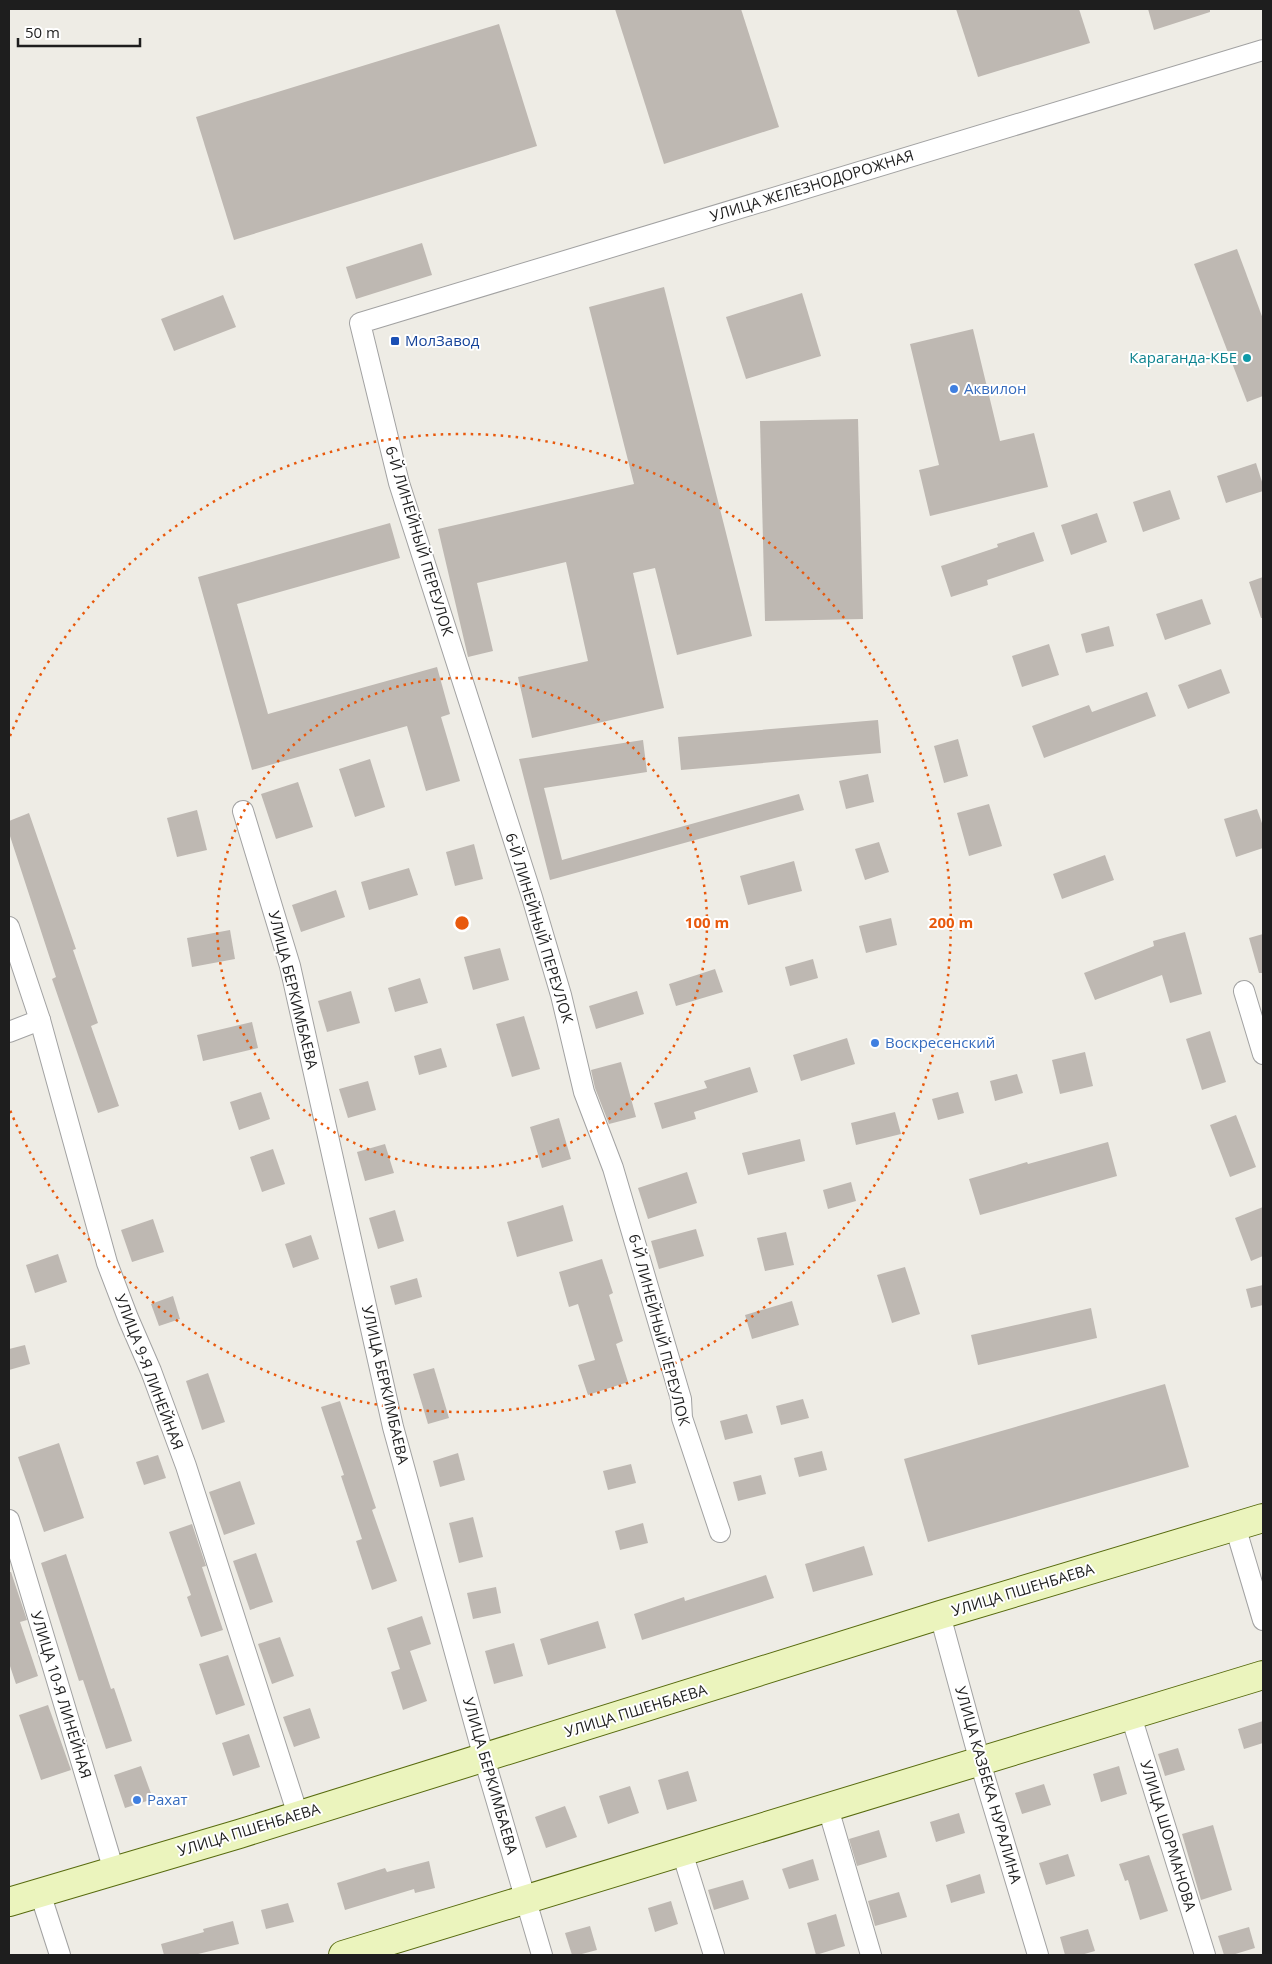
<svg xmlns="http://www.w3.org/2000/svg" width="1272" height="1964" viewBox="0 0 1272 1964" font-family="'Open Sans',sans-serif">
<rect width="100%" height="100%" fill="#eeece5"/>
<g fill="#beb8b2">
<path d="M615 9H741L779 127 664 164Z"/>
<path d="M956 9H1079L1090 43 978 77Z"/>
<path d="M1148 9H1210V12L1154 30Z"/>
<path d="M499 24 537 146 234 240 196 117Z"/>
<path d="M422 243 432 275 356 299 346 267Z"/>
<path d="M1237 249 1263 319V396L1247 402 1194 264Z"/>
<path d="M664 287 752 636 677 655 655 568 633 573 664 708 532 738 518 677 588 661 566 562 477 583 493 651 468 657 438 529 634 484 589 307Z"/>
<path d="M802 293 821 356 746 379 726 317Z"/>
<path d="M223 295 236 327 174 351 161 319Z"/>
<path d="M973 329 1000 441 1034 433 1048 487 930 516 919 470 939 465 910 344Z"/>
<path d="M858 419 863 619 765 621 760 421Z"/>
<path d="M1256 463 1263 485V491L1226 503 1217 476Z"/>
<path d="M1170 490 1180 519 1143 532 1133 502Z"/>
<path d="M1097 513 1107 542 1071 555 1061 525Z"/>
<path d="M390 523 400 558 237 604 268 714 437 667 450 714 441 717 460 781 426 791 407 726 252 770 198 577Z"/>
<path d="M1034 532 1044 561 987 580 988 585 951 597 941 566 998 547 997 544Z"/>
<path d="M1263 577V618H1261L1249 582Z"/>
<path d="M1202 599 1211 624 1165 640 1156 614Z"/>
<path d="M1109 626 1114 646 1086 653 1081 634Z"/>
<path d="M1049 644 1059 675 1022 687 1012 656Z"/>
<path d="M1221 669 1230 693 1188 709 1178 685Z"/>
<path d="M1147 692 1156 716 1044 758 1032 726 1089 705 1092 712Z"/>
<path d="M878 720 881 753 681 770 678 737Z"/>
<path d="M958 739 968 776 944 783 934 746Z"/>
<path d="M643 740 647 772 544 788 562 860 799 794 804 810 550 880 519 759Z"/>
<path d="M370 759 385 807 355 817 339 769Z"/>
<path d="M868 774 874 802 846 809 839 781Z"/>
<path d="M298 782 313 827 276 839 261 794Z"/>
<path d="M989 804 1002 846 969 856 957 813Z"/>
<path d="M1257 809 1263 826V848L1236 857 1224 819Z"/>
<path d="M197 810 207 850 177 857 167 818Z"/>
<path d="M29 813 76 949 73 950 98 1023 91 1026 119 1106 98 1113 52 979 56 977 9 833V821Z"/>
<path d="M879 842 889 872 865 880 855 849Z"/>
<path d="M474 844 483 879 455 886 446 852Z"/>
<path d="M1105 855 1114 880 1062 899 1053 874Z"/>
<path d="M794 861 802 891 748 905 740 876Z"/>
<path d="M409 868 418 895 369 910 361 882Z"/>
<path d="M336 890 345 917 301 932 292 905Z"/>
<path d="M891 918 897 945 866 953 859 926Z"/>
<path d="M230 930 235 959 192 967 187 938Z"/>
<path d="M1185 932 1202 994 1170 1003 1162 975 1095 1000 1084 973 1154 946 1153 941Z"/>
<path d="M1263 934V973H1259L1249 938Z"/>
<path d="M500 948 509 980 473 990 464 957Z"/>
<path d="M813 959 818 978 790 986 785 967Z"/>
<path d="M715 969 723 992 676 1006 669 984Z"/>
<path d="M420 978 428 1003 395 1012 388 988Z"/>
<path d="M351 991 360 1023 327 1032 318 1001Z"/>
<path d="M637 991 644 1014 596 1029 589 1006Z"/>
<path d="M524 1016 540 1069 512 1077 496 1024Z"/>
<path d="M252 1022 258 1048 203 1061 197 1035Z"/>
<path d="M1210 1031 1226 1082 1202 1090 1186 1039Z"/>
<path d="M847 1038 855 1064 801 1081 793 1055Z"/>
<path d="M441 1048 447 1067 419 1075 414 1056Z"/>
<path d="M1085 1052 1093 1086 1060 1094 1052 1060Z"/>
<path d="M621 1062 636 1117 609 1124 595 1088 591 1070Z"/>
<path d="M750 1067 758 1092 694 1112 696 1119 662 1129 654 1103 707 1088 704 1081Z"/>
<path d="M1017 1074 1023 1093 995 1101 990 1081Z"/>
<path d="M368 1081 376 1110 348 1118 339 1089Z"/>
<path d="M261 1092 270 1119 239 1130 230 1102Z"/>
<path d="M958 1092 964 1113 938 1120 932 1099Z"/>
<path d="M895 1112 901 1134 856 1145 851 1123Z"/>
<path d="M1236 1115 1256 1167 1230 1177 1210 1125Z"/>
<path d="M559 1118 571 1159 542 1168 530 1127Z"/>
<path d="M800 1139 805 1161 748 1175 742 1153Z"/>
<path d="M1108 1142 1117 1176 980 1215 969 1179 1027 1162 1028 1164Z"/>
<path d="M385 1144 394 1173 365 1181 357 1152Z"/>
<path d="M273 1149 285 1184 262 1192 250 1157Z"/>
<path d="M687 1172 697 1203 648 1219 638 1188Z"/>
<path d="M851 1182 856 1201 828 1209 823 1190Z"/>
<path d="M563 1205 573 1241 517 1257 507 1222Z"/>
<path d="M1263 1207V1256L1251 1261 1235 1218Z"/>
<path d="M395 1210 404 1241 378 1249 369 1218Z"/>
<path d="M153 1219 164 1252 132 1262 121 1230Z"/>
<path d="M696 1229 704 1256 659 1269 651 1241Z"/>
<path d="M786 1232 794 1265 765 1271 757 1238Z"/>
<path d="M311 1235 319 1259 293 1268 285 1244Z"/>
<path d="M58 1254 67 1282 35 1293 26 1265Z"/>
<path d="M602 1259 613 1293 609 1295 623 1341 616 1344 628 1382 588 1395 578 1365 595 1360 578 1304 569 1307 559 1272Z"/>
<path d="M905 1267 920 1314 892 1323 877 1275Z"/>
<path d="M417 1278 422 1297 395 1305 390 1286Z"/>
<path d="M1263 1285V1305L1251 1308 1246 1289Z"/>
<path d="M173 1296 180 1319 159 1326 151 1304Z"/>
<path d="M792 1301 799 1325 752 1339 745 1315Z"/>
<path d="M1091 1308 1097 1338 978 1365 971 1335Z"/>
<path d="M25 1345 30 1364 9 1370V1349Z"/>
<path d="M434 1368 449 1418 428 1424 413 1374Z"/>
<path d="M208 1373 225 1422 202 1430 186 1381Z"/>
<path d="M1165 1384 1189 1467 928 1542 904 1459Z"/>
<path d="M803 1399 809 1418 781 1425 776 1406Z"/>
<path d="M340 1401 376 1508 372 1510 397 1581 372 1590 356 1541 362 1539 341 1476 344 1475 321 1407Z"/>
<path d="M747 1414 753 1433 725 1440 720 1421Z"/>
<path d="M59 1443 84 1518 44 1532 18 1457Z"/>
<path d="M822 1451 827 1470 799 1477 794 1458Z"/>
<path d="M458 1453 465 1480 440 1487 433 1461Z"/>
<path d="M158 1455 166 1478 144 1485 136 1462Z"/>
<path d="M631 1464 636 1483 608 1490 603 1471Z"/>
<path d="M761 1475 766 1494 738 1501 733 1482Z"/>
<path d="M240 1481 255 1524 224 1535 209 1492Z"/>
<path d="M473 1517 483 1557 459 1563 449 1523Z"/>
<path d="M643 1523 648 1543 620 1550 615 1531Z"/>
<path d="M192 1524 206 1566 202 1567 223 1630 201 1637 187 1597 191 1595 169 1532Z"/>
<path d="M864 1546 873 1575 813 1592 805 1564Z"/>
<path d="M256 1553 273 1602 250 1610 233 1561Z"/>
<path d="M66 1554 111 1689 114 1688 132 1741 106 1749 83 1680 79 1681 41 1563Z"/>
<path d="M9 1572H11L27 1620 20 1622 38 1676 16 1684 9 1663Z"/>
<path d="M766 1575 774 1598 642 1640 634 1614 684 1597 685 1601Z"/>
<path d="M496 1587 501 1613 473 1619 467 1593Z"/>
<path d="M422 1616 431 1644 410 1651 427 1701 403 1710 391 1672 400 1669 387 1628Z"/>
<path d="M598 1621 606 1648 548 1665 540 1639Z"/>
<path d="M280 1637 294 1676 272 1684 258 1644Z"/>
<path d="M514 1643 523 1676 494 1684 485 1651Z"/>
<path d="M228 1655 245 1705 216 1715 199 1664Z"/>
<path d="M48 1705 71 1770 41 1780 19 1715Z"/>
<path d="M310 1708 320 1738 294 1747 283 1717Z"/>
<path d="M1263 1721V1743L1244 1749 1238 1729Z"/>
<path d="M249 1734 260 1767 233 1776 222 1743Z"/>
<path d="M1178 1748 1185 1770 1165 1776 1158 1754Z"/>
<path d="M141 1766 153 1799 125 1808 114 1775Z"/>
<path d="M1119 1766 1127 1794 1101 1802 1093 1774Z"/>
<path d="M688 1771 697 1801 667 1810 658 1780Z"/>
<path d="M1044 1784 1051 1805 1022 1814 1015 1793Z"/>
<path d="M630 1786 639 1813 608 1824 599 1796Z"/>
<path d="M565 1806 577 1837 546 1848 535 1817Z"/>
<path d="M959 1813 965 1833 936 1842 930 1822Z"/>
<path d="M1213 1825 1232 1890 1201 1900 1182 1834Z"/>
<path d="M879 1830 887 1857 857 1866 849 1839Z"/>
<path d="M1068 1854 1075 1876 1046 1885 1039 1863Z"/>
<path d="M1149 1855 1168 1911 1140 1920 1128 1880 1125 1881 1119 1864Z"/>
<path d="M813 1859 819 1880 789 1889 782 1869Z"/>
<path d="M429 1861 435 1888 415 1893 414 1889 345 1910 337 1883 385 1868 387 1872Z"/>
<path d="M980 1874 985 1893 951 1903 946 1885Z"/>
<path d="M743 1880 749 1899 714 1910 708 1890Z"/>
<path d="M899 1892 907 1917 875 1926 868 1901Z"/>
<path d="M671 1901 678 1924 655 1932 648 1908Z"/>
<path d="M288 1903 294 1922 266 1929 261 1910Z"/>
<path d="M836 1914 845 1946 816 1955 807 1923Z"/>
<path d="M233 1921 239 1944 194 1955H164L161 1944 204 1932 203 1929Z"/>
<path d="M590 1926 597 1950 578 1955H572L565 1933Z"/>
<path d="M1249 1927 1255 1948 1232 1955H1224L1218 1936Z"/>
<path d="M1088 1929 1095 1951 1081 1955H1065L1060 1937Z"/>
</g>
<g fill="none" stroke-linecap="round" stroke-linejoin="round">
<defs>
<g id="street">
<path d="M243 811 290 966 393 1427 484 1758 542 1955"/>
<path d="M9 927 40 1020 107 1263 128 1318 151 1371 186 1466 298 1815"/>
<path d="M1244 991 1263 1054"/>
<path d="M9 1032 40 1020"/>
<path d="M9 1520 114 1871"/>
<path d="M1235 1526 1263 1620"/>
<path d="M720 1532 682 1418 681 1399 613 1168 584 1092 561 995 532 897 399 483 360 323 1263 50"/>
<path d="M940 1615 980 1762 1038 1955"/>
<path d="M1131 1716 1205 1955"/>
<path d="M828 1808 871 1955"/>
<path d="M682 1852 714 1955"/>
<path d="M40 1893 60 1955"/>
</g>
<g id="secondary">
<path d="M9 1902 239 1834 940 1615 1263 1518"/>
<path d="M343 1955 1263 1675"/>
</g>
</defs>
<use href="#street" stroke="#a2a2a2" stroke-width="22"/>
<use href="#secondary" stroke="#586b0f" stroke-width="30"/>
<use href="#street" stroke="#fff" stroke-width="20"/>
<use href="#secondary" stroke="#ebf4bd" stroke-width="28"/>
</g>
<g fill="none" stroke="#e8590c" stroke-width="2.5" stroke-dasharray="2.5 5">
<circle cx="462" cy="923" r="245"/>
<path d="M10 736A489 489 0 1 1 10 1110"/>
</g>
<rect fill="#1a4fb4" stroke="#fff" stroke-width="2" x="390" y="336" width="10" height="10" rx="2.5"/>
<circle fill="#0f9aa8" stroke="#fff" stroke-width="2" cx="1247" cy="358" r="5"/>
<g fill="#3f7fe0" stroke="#fff" stroke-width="2">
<circle cx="954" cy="389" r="5"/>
<circle cx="875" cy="1043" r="5"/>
<circle cx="137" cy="1800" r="5"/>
</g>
<g text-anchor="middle" stroke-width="4" stroke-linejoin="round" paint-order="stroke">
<g font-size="15" fill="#1e1e1e" stroke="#fff">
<text transform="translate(812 186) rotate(-17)" y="5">УЛИЦА ЖЕЛЕЗНОДОРОЖНАЯ</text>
<text transform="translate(419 541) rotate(73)" y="5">6-Й ЛИНЕЙНЫЙ ПЕРЕУЛОК</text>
<text transform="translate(539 928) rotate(73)" y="5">6-Й ЛИНЕЙНЫЙ ПЕРЕУЛОК</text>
<text transform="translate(293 990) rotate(76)" y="5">УЛИЦА БЕРКИМБАЕВА</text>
<text transform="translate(659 1330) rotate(75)" y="5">6-Й ЛИНЕЙНЫЙ ПЕРЕУЛОК</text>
<text transform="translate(149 1372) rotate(69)" y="5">УЛИЦА 9-Я ЛИНЕЙНАЯ</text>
<text transform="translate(385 1385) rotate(77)" y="5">УЛИЦА БЕРКИМБАЕВА</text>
<text transform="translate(1023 1590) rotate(-17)" y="5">УЛИЦА ПШЕНБАЕВА</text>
<text transform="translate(61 1695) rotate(73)" y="5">УЛИЦА 10-Я ЛИНЕЙНАЯ</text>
<text transform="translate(636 1711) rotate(-17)" y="5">УЛИЦА ПШЕНБАЕВА</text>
<text transform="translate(490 1776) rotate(74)" y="5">УЛИЦА БЕРКИМБАЕВА</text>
<text transform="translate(988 1785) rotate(74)" y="5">УЛИЦА КАЗБЕКА НУРАЛИНА</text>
<text transform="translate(249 1830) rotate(-17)" y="5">УЛИЦА ПШЕНБАЕВА</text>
<text transform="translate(1168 1836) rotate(73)" y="5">УЛИЦА ШОРМАНОВА</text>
</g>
<g font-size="15" fill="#164399" stroke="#fff" text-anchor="start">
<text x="405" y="346">МолЗавод</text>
</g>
<g font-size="15" fill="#0d838f" stroke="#fff" text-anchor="end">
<text x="1237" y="363">Караганда-КБЕ</text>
</g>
<g font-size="15" fill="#366cbe" stroke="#fff" text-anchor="start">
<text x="964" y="394">Аквилон</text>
<text x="885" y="1048">Воскресенский</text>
<text x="147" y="1805">Рахат</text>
</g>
</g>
<circle cx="462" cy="923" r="8" fill="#e8590c" stroke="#fff" stroke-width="2.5"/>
<g font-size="15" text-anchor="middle" font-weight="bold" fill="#e8590c" stroke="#fff" stroke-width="4" stroke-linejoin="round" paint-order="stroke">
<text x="707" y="928">100 m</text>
<text x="951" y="928">200 m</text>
</g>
<rect width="1272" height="1964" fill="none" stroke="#1e1e1e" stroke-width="20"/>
<path d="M18 38v8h122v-8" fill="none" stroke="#1e1e1e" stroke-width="2.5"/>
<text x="25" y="38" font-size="15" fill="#1e1e1e" stroke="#ffffff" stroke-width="4" paint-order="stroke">50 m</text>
</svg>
